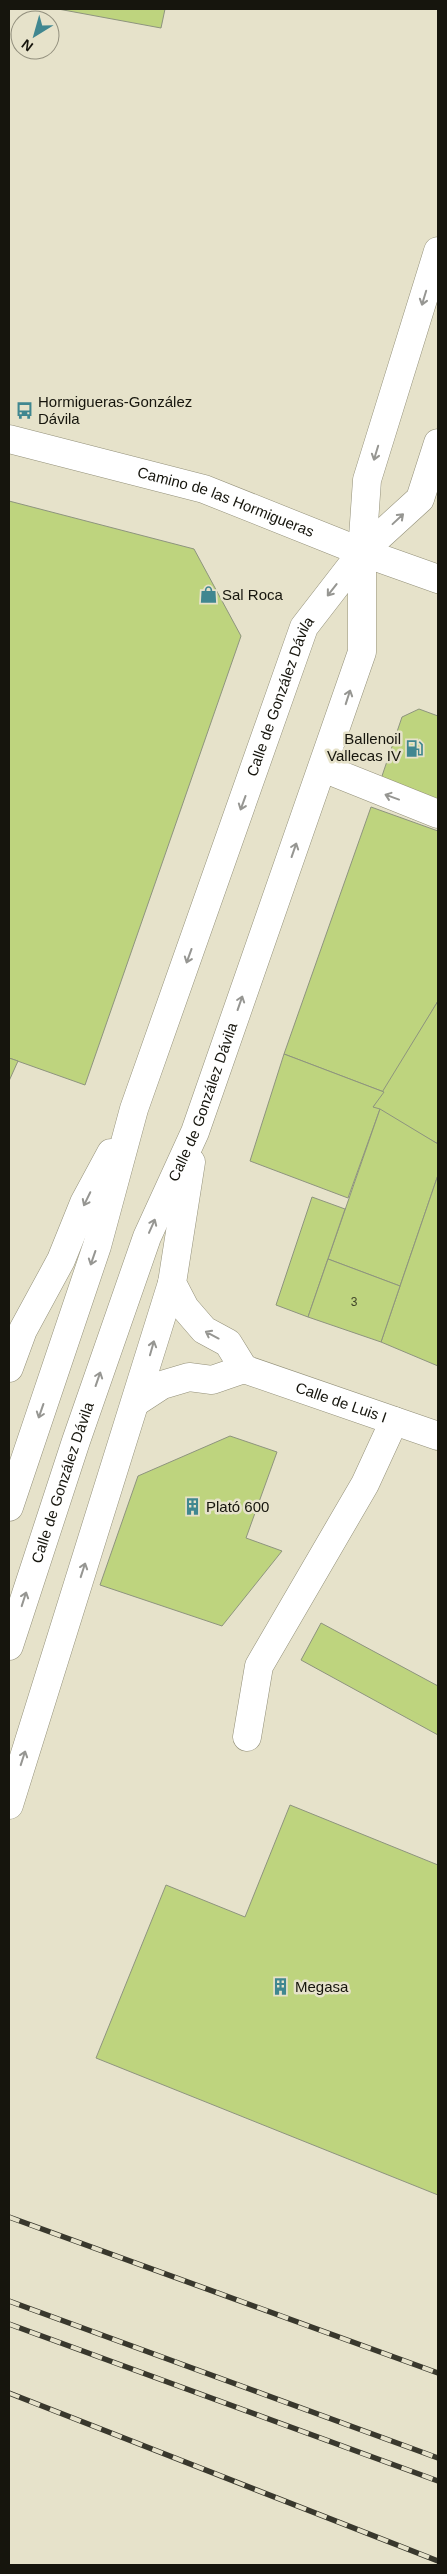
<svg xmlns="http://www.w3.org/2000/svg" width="447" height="2574" viewBox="0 0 447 2574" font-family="Helvetica,sans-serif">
<rect width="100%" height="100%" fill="#e6e2ca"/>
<g fill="#bed47e" stroke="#8e947e">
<path d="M58 9H165L161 28Z"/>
<path d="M9 501 194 549 241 636 85 1085 9 1058Z"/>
<path d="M419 709 438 716V800L381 779 402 717Z"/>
<path d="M371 807 438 831V1001L384 1092 284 1054Z"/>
<path d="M438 1001V1144L373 1107Z"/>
<path d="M284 1054 384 1092 373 1107 380 1109 348 1198 250 1161Z"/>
<path d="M9 1058 18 1061 9 1081Z"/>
<path d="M380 1109 438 1144V1175L400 1286 328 1259Z"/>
<path d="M438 1175V1366L381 1342Z"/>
<path d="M312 1197 345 1209 308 1317 276 1305Z"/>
<path d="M328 1259 400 1286 381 1342 308 1317Z"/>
<path d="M230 1436 277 1452 246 1538 282 1551 222 1626 100 1585 138 1476Z"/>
<path d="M321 1623 438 1686V1735L301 1660Z"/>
<path d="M290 1805 438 1865V2195L96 2058 166 1885 245 1917Z"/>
</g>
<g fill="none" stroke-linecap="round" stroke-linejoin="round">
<defs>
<g id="minor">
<path id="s1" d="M9 439 204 489 362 552 438 579"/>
<path d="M323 768 438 814"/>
<path d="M191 1162 172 1283 185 1308 204 1330 228 1343 244 1369"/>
<path d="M9 1368 23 1330 61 1260 84 1203 111 1153"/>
<path id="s2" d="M136 1402 162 1385 189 1377 212 1380 244 1369 438 1436"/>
<path id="s3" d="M9 1507 97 1246 134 1109 304 627 362 552 420 499 438 443"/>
<path id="s4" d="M9 1646 76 1441 147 1237 195 1132 362 652V552L367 480 438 251"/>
<path d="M247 1737 259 1666 365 1484 394 1421"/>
<path d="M9 1805 172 1283"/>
</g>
</defs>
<use href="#minor" stroke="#939079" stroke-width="29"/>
<use href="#minor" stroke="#fff" stroke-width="28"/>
<defs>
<g id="rail">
<path d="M9 2217 438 2373"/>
<path d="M9 2301 438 2458"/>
<path d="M9 2324 438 2481"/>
<path d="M9 2393 438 2561"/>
</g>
</defs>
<use href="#rail" stroke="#39382d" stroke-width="5.5"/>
<use href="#rail" stroke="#e6e2ca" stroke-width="4" stroke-dasharray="11" stroke-linecap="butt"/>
</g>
<defs><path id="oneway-shaft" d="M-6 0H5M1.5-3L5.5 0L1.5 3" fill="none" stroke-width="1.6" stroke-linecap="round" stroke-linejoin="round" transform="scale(1.25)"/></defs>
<g stroke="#969692">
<use href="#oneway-shaft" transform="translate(424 298) rotate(107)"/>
<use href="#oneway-shaft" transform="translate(376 453) rotate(107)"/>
<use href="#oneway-shaft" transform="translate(398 519) rotate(-43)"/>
<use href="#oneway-shaft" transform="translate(332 590) rotate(128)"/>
<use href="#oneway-shaft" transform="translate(348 697) rotate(-72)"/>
<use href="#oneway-shaft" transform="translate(392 797) rotate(-160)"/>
<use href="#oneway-shaft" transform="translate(243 803) rotate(110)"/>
<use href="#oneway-shaft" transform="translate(294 850) rotate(-71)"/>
<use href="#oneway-shaft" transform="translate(189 956) rotate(110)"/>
<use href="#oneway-shaft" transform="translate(240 1003) rotate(-71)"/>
<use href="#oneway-shaft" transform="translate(87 1199) rotate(116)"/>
<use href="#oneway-shaft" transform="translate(152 1226) rotate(-66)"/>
<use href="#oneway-shaft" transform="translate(93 1258) rotate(109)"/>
<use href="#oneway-shaft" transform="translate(212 1335) rotate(-152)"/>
<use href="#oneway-shaft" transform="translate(152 1348) rotate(-74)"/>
<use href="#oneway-shaft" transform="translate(98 1379) rotate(-71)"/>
<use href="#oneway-shaft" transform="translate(41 1411) rotate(109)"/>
<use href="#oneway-shaft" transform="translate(83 1570) rotate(-72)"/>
<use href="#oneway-shaft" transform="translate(24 1599) rotate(-72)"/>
<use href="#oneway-shaft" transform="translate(23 1758) rotate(-72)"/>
</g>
<defs>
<symbol id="bus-bare" viewBox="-9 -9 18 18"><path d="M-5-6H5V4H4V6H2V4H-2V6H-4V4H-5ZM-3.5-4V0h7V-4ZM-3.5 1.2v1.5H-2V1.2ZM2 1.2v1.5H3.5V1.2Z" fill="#408790" stroke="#e6e2ca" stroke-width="2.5" paint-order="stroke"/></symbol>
<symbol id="shop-bare" viewBox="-9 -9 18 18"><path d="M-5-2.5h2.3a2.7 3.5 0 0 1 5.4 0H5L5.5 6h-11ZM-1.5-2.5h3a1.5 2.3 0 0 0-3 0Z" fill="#408790" stroke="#e6e2ca" stroke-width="2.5" paint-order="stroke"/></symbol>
<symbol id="fuel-bare" viewBox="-9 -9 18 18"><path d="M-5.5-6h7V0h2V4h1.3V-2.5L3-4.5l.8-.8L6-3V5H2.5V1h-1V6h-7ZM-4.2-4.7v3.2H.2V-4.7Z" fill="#408790" stroke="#e6e2ca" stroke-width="2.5" paint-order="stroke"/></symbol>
<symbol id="building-bare" viewBox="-9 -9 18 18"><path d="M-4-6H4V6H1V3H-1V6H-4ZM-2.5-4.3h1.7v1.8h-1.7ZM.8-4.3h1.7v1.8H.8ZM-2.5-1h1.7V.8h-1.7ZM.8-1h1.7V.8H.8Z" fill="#408790" stroke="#e6e2ca" stroke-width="2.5" paint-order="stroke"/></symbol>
</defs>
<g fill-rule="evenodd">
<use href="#bus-bare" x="12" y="398" width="25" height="25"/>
<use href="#shop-bare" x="196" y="582" width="25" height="25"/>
<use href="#fuel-bare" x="402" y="736" width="25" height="25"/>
<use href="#building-bare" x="180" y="1494" width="25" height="25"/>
<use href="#building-bare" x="268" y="1974" width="25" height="25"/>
</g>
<g text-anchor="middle" stroke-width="5" stroke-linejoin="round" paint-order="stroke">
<g font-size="12" fill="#404529">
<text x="354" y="1306">3</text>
</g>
<g font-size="15" fill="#16150d" stroke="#e6e2ca" text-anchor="start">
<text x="38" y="407">Hormigueras-González<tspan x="38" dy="17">Dávila</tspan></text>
<text x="222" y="600">Sal Roca</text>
<text x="401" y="744" text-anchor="end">Ballenoil<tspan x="401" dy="17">Vallecas IV</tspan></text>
<text x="206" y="1512">Plató 600</text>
<text x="295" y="1992">Megasa</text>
</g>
<g font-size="15" fill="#16150d" stroke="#e6e2ca">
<text dy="5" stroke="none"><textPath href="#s1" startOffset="226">Camino de las Hormigueras</textPath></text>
<text dy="5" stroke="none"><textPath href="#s3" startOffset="855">Calle de González Dávila</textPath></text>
<text dy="5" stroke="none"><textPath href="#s4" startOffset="578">Calle de González Dávila</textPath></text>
<text dy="5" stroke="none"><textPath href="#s2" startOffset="219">Calle de Luis I</textPath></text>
<text dy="5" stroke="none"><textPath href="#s4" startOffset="172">Calle de González Dávila</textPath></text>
</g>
</g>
<rect width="447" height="2574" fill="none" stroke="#16150d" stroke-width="20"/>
<g transform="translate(35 35) rotate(217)"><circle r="24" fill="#e6e2ca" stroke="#93907e"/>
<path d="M0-4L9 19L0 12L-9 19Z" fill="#408790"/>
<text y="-8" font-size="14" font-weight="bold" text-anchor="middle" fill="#16150d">N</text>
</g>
</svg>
